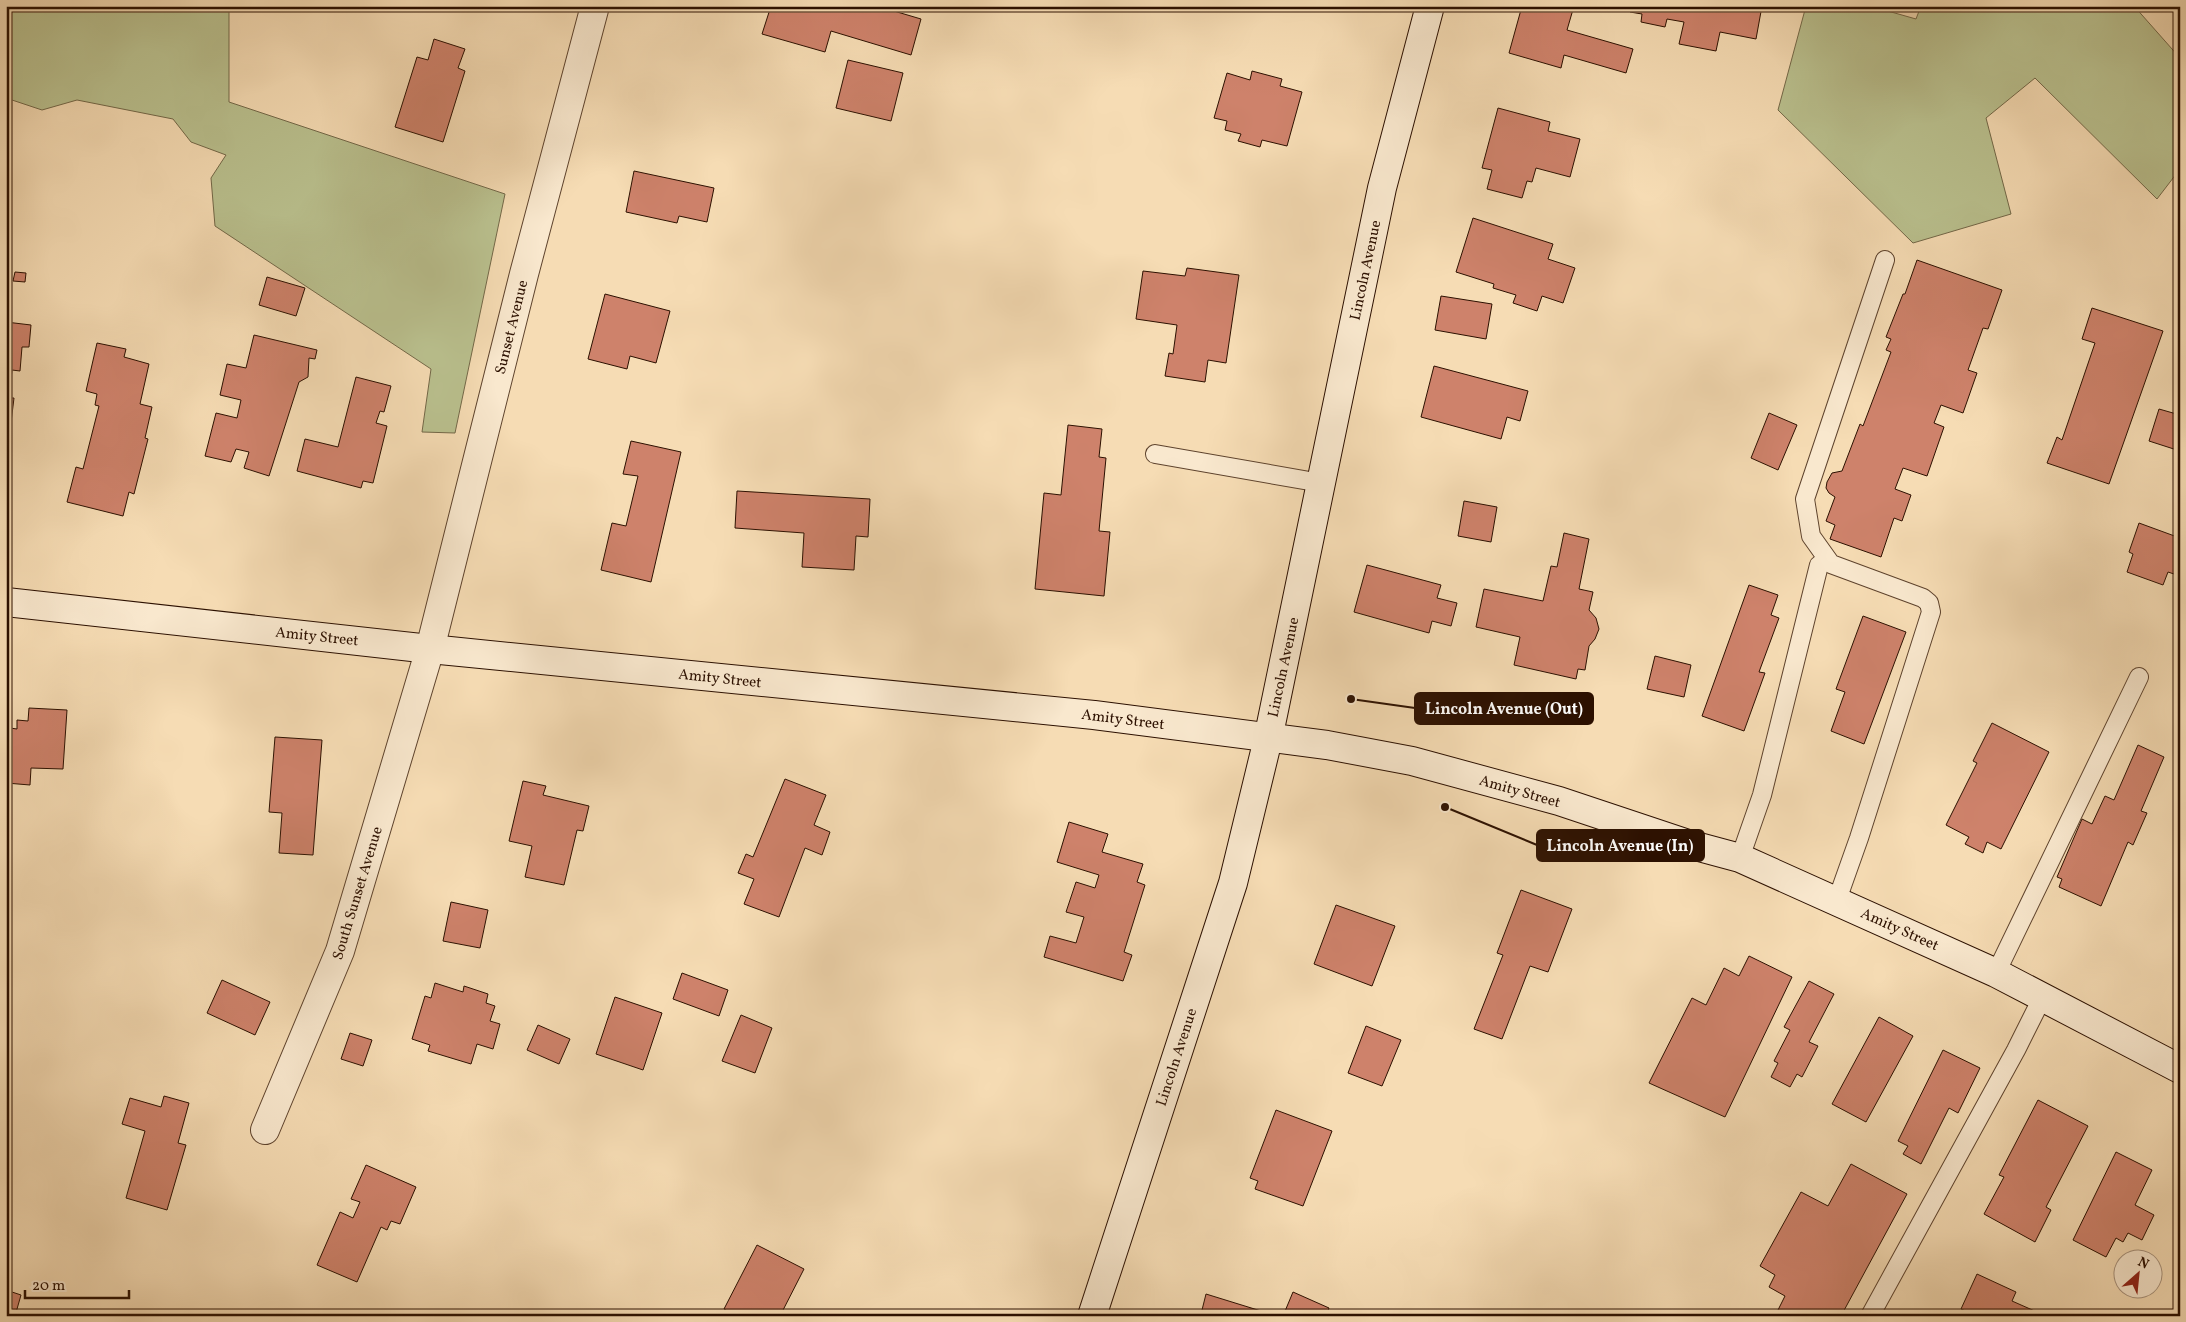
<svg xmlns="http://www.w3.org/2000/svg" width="2186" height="1322" viewBox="0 0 2186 1322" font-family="Vollkorn,serif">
<rect width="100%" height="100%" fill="#f6dcb4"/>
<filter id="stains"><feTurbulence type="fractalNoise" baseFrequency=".004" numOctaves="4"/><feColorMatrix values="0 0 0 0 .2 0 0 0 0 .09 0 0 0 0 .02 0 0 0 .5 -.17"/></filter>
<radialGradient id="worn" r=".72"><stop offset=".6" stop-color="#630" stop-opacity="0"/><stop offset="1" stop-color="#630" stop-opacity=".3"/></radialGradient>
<g fill="#bac18f" stroke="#736848">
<path d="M6 6H229V102L505 194 455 433 422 432 431 369 215 226 211 178 226 155 191 142 173 119 77 100 42 110 6 98Z"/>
<path d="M1806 6H1870L1916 19 1921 6H2134L2180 58V169L2157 199 2035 78 1986 118 2011 214 1913 243 1778 110Z"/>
</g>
<g fill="#ce826b" stroke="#2c1000">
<path d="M771 6H877L921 19 911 55 831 31 825 52 762 34Z"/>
<path d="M1522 6H1574L1567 30 1633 49 1626 73 1564 55 1561 68 1509 53Z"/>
<path d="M1631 6H1762L1756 39 1720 32 1716 51 1679 44 1684 22 1667 19 1665 27 1641 22 1642 14 1630 12Z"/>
<path d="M434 39 465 49 458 68 465 71 443 142 395 127 417 57 428 60Z"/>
<path d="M848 60 903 73 891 121 836 108Z"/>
<path d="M1252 71 1282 79 1280 86 1302 92 1287 146 1262 140 1260 147 1238 141 1241 134 1225 130 1227 121 1214 118 1227 73 1250 80Z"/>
<path d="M1498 108 1550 122 1548 131 1580 139 1570 177 1536 168 1532 182 1527 181 1522 198 1487 189 1492 170 1482 168Z"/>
<path d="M634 171 714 188 707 222 679 216 677 223 626 212Z"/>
<path d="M1473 218 1553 244 1548 259 1575 268 1563 303 1542 296 1537 311 1513 303 1516 295 1493 288 1494 284 1456 272Z"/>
<path d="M1917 260 2002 290 1988 329 1983 328 1968 370 1977 373 1963 413 1941 405 1934 423 1944 427 1927 476 1903 468 1895 489 1911 495 1902 521 1894 518 1881 557 1830 539 1835 525 1826 521 1835 497 1829 493 1826 488 1827 482 1832 473 1842 471 1860 424 1863 426 1891 352 1886 350 1891 339 1886 337 1903 294H1905Z"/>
<path d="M1187 268 1239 275 1226 363 1208 360 1205 382 1165 376 1169 353 1173 354 1177 325 1136 319 1143 271 1185 276Z"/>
<path d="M15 272 26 273 25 282 13 281Z"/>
<path d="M267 277 305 288 296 316 259 305Z"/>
<path d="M605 294 670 311 656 363 630 356 627 369 588 359Z"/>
<path d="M1441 296 1492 304 1486 339 1435 330Z"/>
<path d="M2092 308 2163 331 2109 484 2047 463 2057 437 2062 440 2095 343 2082 339Z"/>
<path d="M6 322 31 325 29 347H22L20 371 12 370 9 398H14L7 455Z"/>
<path d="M254 335 317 350 315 359 309 358 308 377 299 382 269 476 244 468 249 452 236 449 231 462 205 456 216 413 237 418 241 400 220 395 227 364 246 368Z"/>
<path d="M97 343 126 349 124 357 149 364 140 404 152 407 145 438 148 439 134 494 129 492 123 516 67 502 76 467 83 469 99 406 95 405 97 394 86 391Z"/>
<path d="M1434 366 1528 391 1520 421 1507 417 1501 439 1421 417Z"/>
<path d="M356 377 391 386 384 412 380 411 376 423 387 426 373 483 363 481 361 488 297 471 305 439 338 447Z"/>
<path d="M2159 409 2180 415V451L2149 441Z"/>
<path d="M1769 413 1797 425 1778 470 1751 458Z"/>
<path d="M1068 425 1102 429 1099 457 1106 458 1099 531 1110 532 1104 596 1035 589 1044 493 1061 495Z"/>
<path d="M631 441 681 452 651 582 601 570 612 523 626 526 638 476 623 474Z"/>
<path d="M737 491 870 499 868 537 856 536 854 570 802 567 804 533 735 528Z"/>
<path d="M1464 501 1497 507 1491 542 1458 536Z"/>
<path d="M2139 523 2180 538V576L2168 572 2163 585 2127 572 2133 554 2129 552Z"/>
<path d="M1564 533 1589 539 1579 589 1593 592 1589 610 1596 618 1599 629 1595 639 1589 646 1585 670 1578 669 1576 679 1514 665 1520 637 1476 627 1484 589 1543 601 1551 566 1557 567Z"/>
<path d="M1367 565 1441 585 1437 598 1457 603 1451 626 1432 621 1429 633 1354 612Z"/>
<path d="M1749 585 1778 595 1771 615 1779 618 1759 672 1765 673 1744 731 1702 716Z"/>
<path d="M1863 616 1906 632 1864 744 1831 731 1845 692 1836 689Z"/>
<path d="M1655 656 1691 665 1684 697 1647 689Z"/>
<path d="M29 708 67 710 63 769 31 768 30 785 6 783 10 728 17 729V720L28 721Z"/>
<path d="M1992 723 2049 752 2001 849 1987 842 1983 853 1965 844 1969 837 1946 825 1977 763 1973 761Z"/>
<path d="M275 737 322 740 313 855 279 853 282 813 269 812Z"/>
<path d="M2138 745 2164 757 2141 811 2147 813 2133 845 2128 842 2101 906 2059 887 2062 879 2057 877 2082 819 2092 824 2105 796 2114 800Z"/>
<path d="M785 779 826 795 814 825 830 832 822 855 805 848 779 917 744 904 754 879 738 873 746 854 753 857Z"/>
<path d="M523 781 546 786 543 795 589 806 583 831 577 830 564 885 525 877 532 846 509 841Z"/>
<path d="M1069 822 1108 834 1102 852 1143 864 1137 882 1145 885 1124 952 1132 955 1123 981 1044 957 1050 936 1076 943 1084 917 1066 912 1076 882 1095 888 1099 875 1057 862Z"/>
<path d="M1521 890 1572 909 1548 972 1530 966 1502 1039 1474 1029 1503 955 1497 953Z"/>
<path d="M451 902 488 910 480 948 443 941Z"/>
<path d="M1336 905 1395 926 1372 986 1314 964Z"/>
<path d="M1749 956 1792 977 1725 1117 1649 1083 1692 998 1706 1005 1724 968 1739 976Z"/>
<path d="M682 973 728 990 719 1016 673 999Z"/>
<path d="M222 980 270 1002 255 1035 207 1013Z"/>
<path d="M1809 981 1834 994 1809 1042 1818 1046 1802 1077 1797 1074 1790 1087 1771 1077 1778 1063 1774 1061 1790 1030 1784 1027Z"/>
<path d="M435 983 463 992 464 986 488 994 486 1003 495 1006 490 1021 500 1024 493 1049 477 1044 471 1064 428 1051 430 1045 412 1039 425 996 431 998Z"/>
<path d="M615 997 662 1013 643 1070 596 1054Z"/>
<path d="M741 1015 772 1028 755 1073 722 1061Z"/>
<path d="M1879 1017 1913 1036 1866 1122 1832 1104Z"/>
<path d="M538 1025 570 1039 559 1064 527 1050Z"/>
<path d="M1366 1026 1401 1040 1382 1086 1348 1073Z"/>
<path d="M350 1033 372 1040 363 1066 341 1059Z"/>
<path d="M1943 1050 1980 1068 1958 1113 1949 1108 1921 1164 1903 1154 1908 1146 1898 1141Z"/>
<path d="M164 1096 189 1103 178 1143 186 1145 167 1210 126 1198 145 1131 122 1124 130 1098 161 1107Z"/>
<path d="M2038 1100 2088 1126 2046 1207 2051 1210 2035 1242 1984 1214 2004 1177 1999 1175Z"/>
<path d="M1276 1110 1332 1131 1303 1206 1255 1189 1258 1181 1250 1178Z"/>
<path d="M2116 1152 2152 1170 2135 1205 2154 1215 2142 1240 2128 1233 2123 1242 2116 1238 2106 1257 2073 1240Z"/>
<path d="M1851 1164 1907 1194 1841 1316H1775L1785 1296 1769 1287 1775 1275 1760 1266 1801 1192 1828 1206Z"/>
<path d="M366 1165 416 1187 400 1224 391 1221 387 1230 381 1227 357 1282 317 1265 340 1212 353 1218 360 1202 351 1199Z"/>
<path d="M757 1245 804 1269 780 1316H736L724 1309Z"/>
<path d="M1977 1274 2016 1292 2012 1301 2046 1316H1977L1961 1309Z"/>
<path d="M6 1290 21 1295 15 1316H6Z"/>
<path d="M1293 1292 1329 1308 1326 1316H1283Z"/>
<path d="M1206 1294 1261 1311 1260 1316H1194L1195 1312 1201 1314Z"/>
</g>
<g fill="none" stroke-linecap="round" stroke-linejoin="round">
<defs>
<g id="lane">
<path d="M1155 454 1321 483"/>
<path d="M1740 858 1762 795 1819 565"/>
<path d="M1837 900 1859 838 1931 612 1929 603 1923 598 1831 564 1811 536 1805 499 1885 260"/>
<path d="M1996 973 2139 677"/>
<path d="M1870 1316 2016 1050 2043 996"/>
</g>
<path id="street" d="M265 1130 340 951 430 649 524 274 595 6"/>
<g id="secondary">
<path d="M6 602 430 649 1094 715 1327 745 1412 761 1559 801 1688 844 1740 858 1996 973 2180 1069"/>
<path d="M1092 1316 1233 883 1268 739 1382 188 1430 6"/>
</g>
</defs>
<use href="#lane" stroke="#5e432d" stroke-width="20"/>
<use href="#street" stroke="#5e432d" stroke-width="30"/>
<use href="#secondary" stroke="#2c1000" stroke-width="30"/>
<use href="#lane" stroke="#f9e8ce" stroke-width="18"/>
<use href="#street" stroke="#f9e8ce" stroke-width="28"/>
<use href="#secondary" stroke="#f9e8ce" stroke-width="28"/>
</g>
<g text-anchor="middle" stroke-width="4.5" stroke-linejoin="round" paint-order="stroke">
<g font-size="15" fill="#2c1000" stroke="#f9e8ce">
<text transform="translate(1365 270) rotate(-78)" y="5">Lincoln Avenue</text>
<text transform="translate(511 327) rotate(-76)" y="5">Sunset Avenue</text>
<text transform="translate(317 636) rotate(6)" y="5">Amity Street</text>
<text transform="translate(1283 667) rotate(-78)" y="5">Lincoln Avenue</text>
<text transform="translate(720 678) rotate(6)" y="5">Amity Street</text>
<text transform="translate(1123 719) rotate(7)" y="5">Amity Street</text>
<text transform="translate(1520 791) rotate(16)" y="5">Amity Street</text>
<text transform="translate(357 893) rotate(-73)" y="5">South Sunset Avenue</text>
<text transform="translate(1900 929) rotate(24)" y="5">Amity Street</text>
<text transform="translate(1176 1057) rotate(-72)" y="5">Lincoln Avenue</text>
</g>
</g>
<path fill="none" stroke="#2c1000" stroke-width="2" d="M1351 699L1415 708M1445 807L1537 845"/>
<g fill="#2c1000" stroke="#f9e8ce" stroke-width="2">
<circle cx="1351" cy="699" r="5"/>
<circle cx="1445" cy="807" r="5"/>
</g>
<g fill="#2c1000" stroke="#2c1000" stroke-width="2">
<rect x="1415" y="693" width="178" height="31" rx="5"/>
<rect x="1537" y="830" width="167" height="31" rx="5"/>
</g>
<g font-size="16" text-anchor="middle" font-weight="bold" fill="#fff">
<text x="1504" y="714">Lincoln Avenue (Out)</text>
<text x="1620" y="851">Lincoln Avenue (In)</text>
</g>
<rect width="2186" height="1322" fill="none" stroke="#f6dcb4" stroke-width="25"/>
<rect x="8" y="8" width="2171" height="1307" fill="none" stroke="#2c1000" stroke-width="2.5"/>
<rect x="12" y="12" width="2161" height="1297" fill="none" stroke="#2c1000"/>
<g transform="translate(2138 1274) rotate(27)"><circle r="24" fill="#f9e8ce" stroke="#a7927c"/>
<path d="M0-4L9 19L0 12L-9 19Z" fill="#8f2418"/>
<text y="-8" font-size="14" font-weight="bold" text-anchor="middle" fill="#2c1000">N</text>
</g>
<path d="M25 1290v8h104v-8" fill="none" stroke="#2c1000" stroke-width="2.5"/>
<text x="32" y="1290" font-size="15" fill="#2c1000" stroke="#f9e8ce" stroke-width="4" paint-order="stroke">20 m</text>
<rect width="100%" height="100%" filter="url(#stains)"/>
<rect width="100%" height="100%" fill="url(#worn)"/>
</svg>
